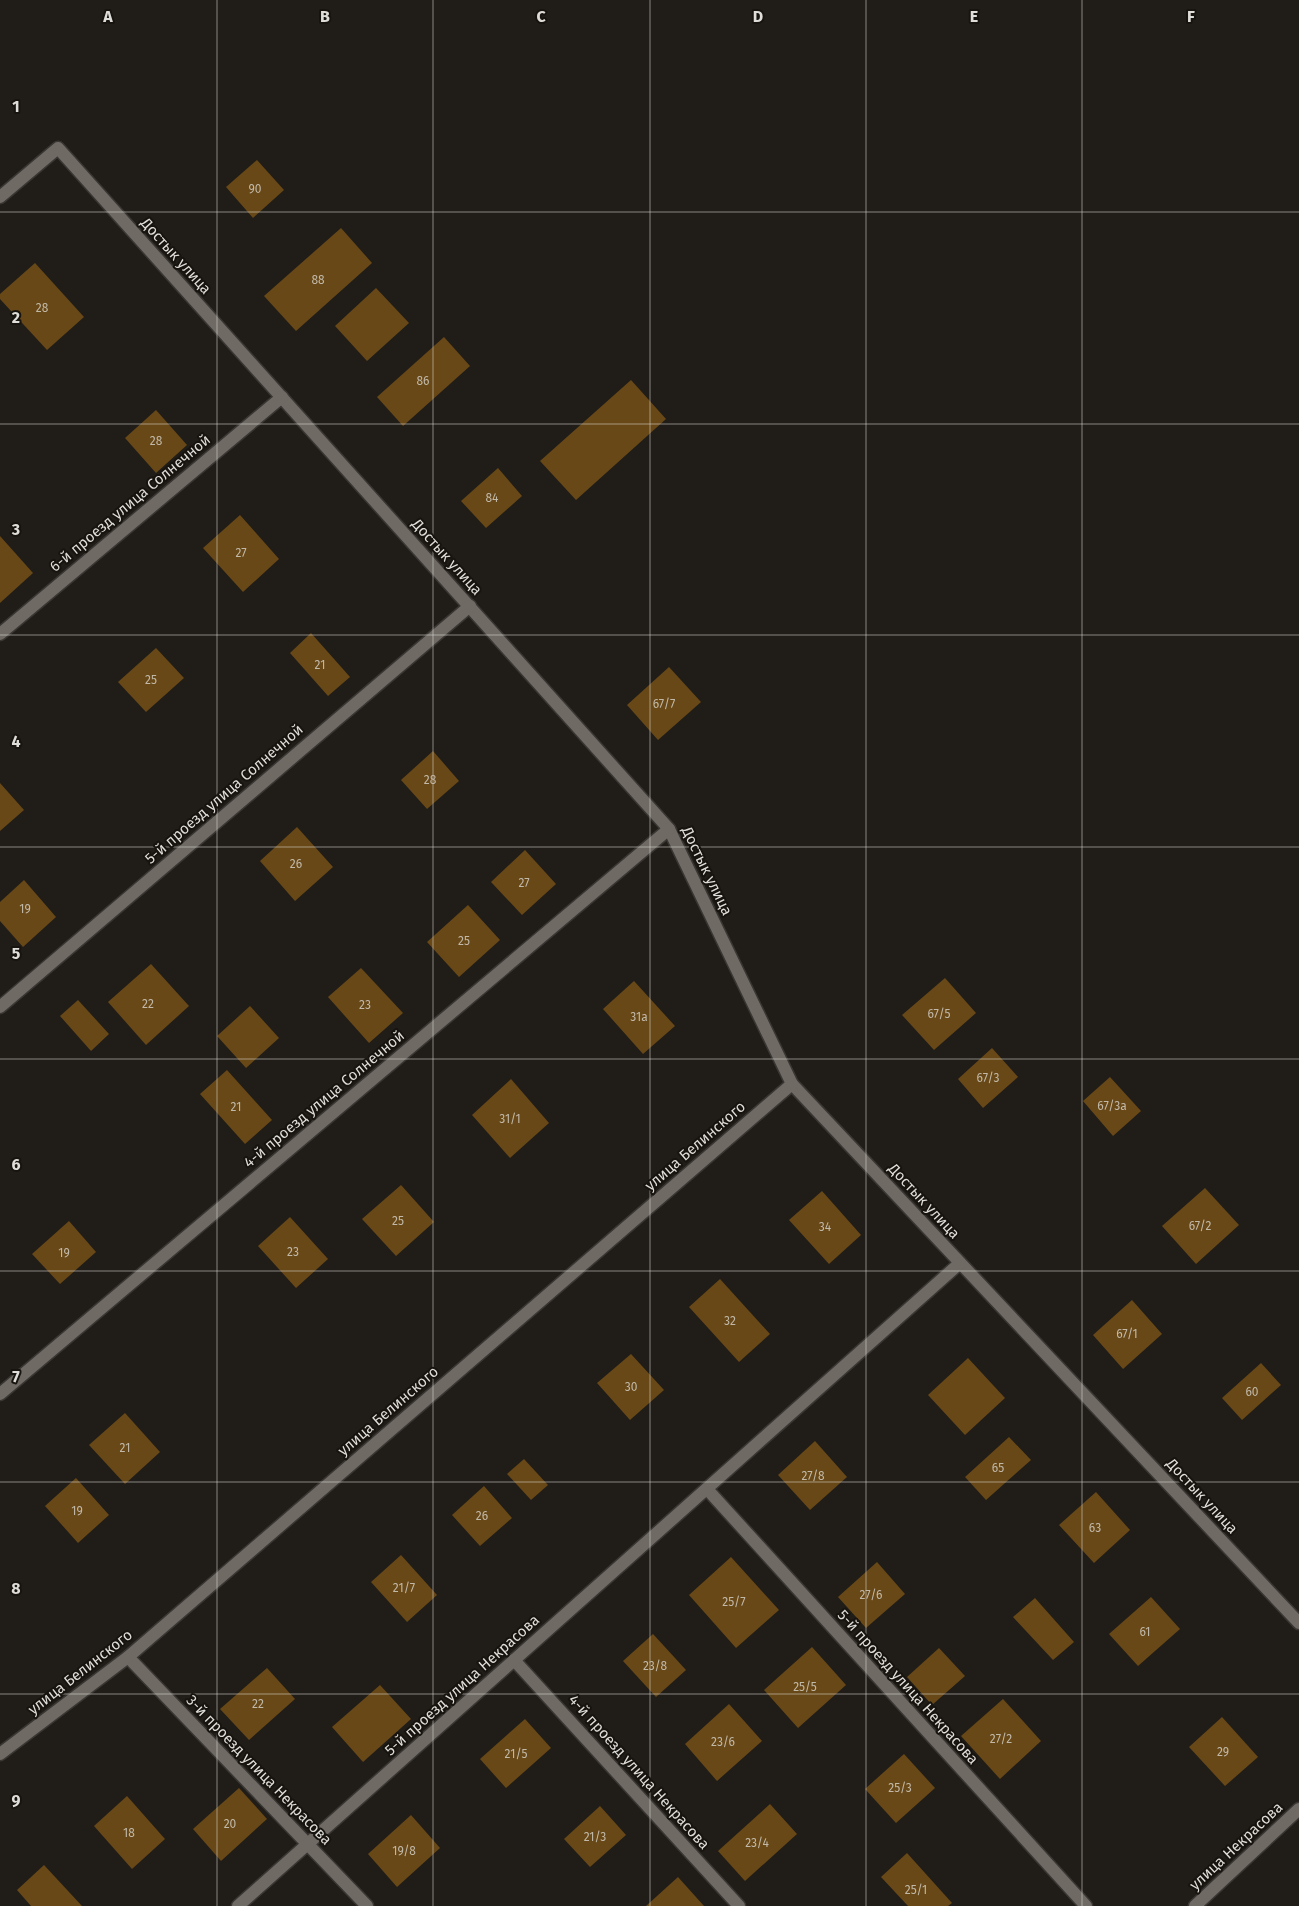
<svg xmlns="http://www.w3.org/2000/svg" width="1299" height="1906" viewBox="0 0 1299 1906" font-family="'Fira Sans',sans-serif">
<rect width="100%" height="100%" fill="#201c17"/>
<g fill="#684817">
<path d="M257 160 284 190 253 218 226 187Z"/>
<path d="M341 228 372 263 296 331 264 296Z"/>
<path d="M35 263 84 317 47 350 0 299V294Z"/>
<path d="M376 288 409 323 367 361 335 326Z"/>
<path d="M444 337 470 366 403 426 377 397Z"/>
<path d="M631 380 666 419 576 500 540 461Z"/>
<path d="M156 410 187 445 156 473 125 438Z"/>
<path d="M498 468 522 496 486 528 461 501Z"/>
<path d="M240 515 279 559 243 592 203 548Z"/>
<path d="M0 536 33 573 0 603Z"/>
<path d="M311 633 350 677 328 696 290 653Z"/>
<path d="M156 648 184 678 146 712 118 682Z"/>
<path d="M669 667 701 702 658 740 627 705Z"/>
<path d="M433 751 459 781 427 809 401 780Z"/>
<path d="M0 783 24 810 0 831Z"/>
<path d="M297 827 333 867 295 901 260 861Z"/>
<path d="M525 850 556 884 522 915 491 882Z"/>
<path d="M24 880 56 917 23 947 0 921V902Z"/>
<path d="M468 905 500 940 459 977 427 942Z"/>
<path d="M151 964 189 1006 146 1045 108 1002Z"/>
<path d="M361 968 403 1013 369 1043 328 997Z"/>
<path d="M945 978 976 1013 934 1050 902 1015Z"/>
<path d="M634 981 675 1026 643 1054 603 1009Z"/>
<path d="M78 1000 109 1034 91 1051 60 1016Z"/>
<path d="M250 1006 279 1038 246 1068 217 1036Z"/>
<path d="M992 1048 1018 1077 983 1108 958 1079Z"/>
<path d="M227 1070 272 1120 245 1144 200 1094Z"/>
<path d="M1110 1077 1141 1111 1113 1136 1083 1101Z"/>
<path d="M511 1079 549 1123 510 1158 472 1115Z"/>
<path d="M401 1185 434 1222 396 1256 362 1219Z"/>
<path d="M1205 1188 1239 1225 1196 1264 1162 1226Z"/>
<path d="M822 1191 861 1235 829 1264 789 1220Z"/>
<path d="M290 1217 328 1259 296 1288 258 1246Z"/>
<path d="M69 1221 96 1252 60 1284 32 1254Z"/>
<path d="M720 1279 770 1334 739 1362 689 1307Z"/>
<path d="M1132 1300 1162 1334 1123 1369 1093 1335Z"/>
<path d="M631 1354 664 1390 630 1420 597 1383Z"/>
<path d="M968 1358 1005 1398 965 1435 928 1395Z"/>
<path d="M1261 1363 1281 1385 1242 1420 1222 1398Z"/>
<path d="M125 1413 160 1452 125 1484 89 1445Z"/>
<path d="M1009 1437 1031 1460 986 1500 965 1477Z"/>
<path d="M815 1441 847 1477 810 1510 778 1475Z"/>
<path d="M524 1459 548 1485 531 1500 507 1474Z"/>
<path d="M76 1478 109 1515 78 1543 45 1506Z"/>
<path d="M484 1486 512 1518 480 1546 452 1515Z"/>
<path d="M1096 1492 1130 1530 1094 1563 1059 1525Z"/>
<path d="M401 1555 437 1595 407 1622 371 1582Z"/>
<path d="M731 1557 779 1610 736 1648 689 1595Z"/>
<path d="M877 1562 905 1594 866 1628 838 1597Z"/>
<path d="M1151 1597 1180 1629 1138 1666 1109 1634Z"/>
<path d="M1035 1598 1074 1642 1053 1660 1013 1617Z"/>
<path d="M653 1634 686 1670 656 1697 623 1661Z"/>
<path d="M812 1647 846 1685 798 1728 764 1690Z"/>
<path d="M939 1648 965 1676 932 1705 907 1677Z"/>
<path d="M267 1668 295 1699 249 1740 220 1709Z"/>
<path d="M380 1685 411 1719 363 1762 332 1727Z"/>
<path d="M1003 1699 1041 1741 1000 1779 961 1736Z"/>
<path d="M729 1704 762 1741 717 1781 685 1744Z"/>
<path d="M1222 1717 1258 1757 1225 1786 1189 1747Z"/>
<path d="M525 1719 551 1748 506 1788 480 1759Z"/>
<path d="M904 1754 935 1788 896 1823 865 1789Z"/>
<path d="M239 1788 267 1819 221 1861 193 1829Z"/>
<path d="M127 1796 165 1839 132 1869 94 1826Z"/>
<path d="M770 1804 797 1834 745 1881 718 1851Z"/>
<path d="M600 1806 626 1835 590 1867 564 1839Z"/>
<path d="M411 1815 440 1848 397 1887 368 1854Z"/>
<path d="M907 1853 952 1903 948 1906H908L881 1877Z"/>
<path d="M44 1865 82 1906H31L17 1890Z"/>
<path d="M678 1877 704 1906H646Z"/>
</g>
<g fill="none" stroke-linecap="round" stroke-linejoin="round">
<defs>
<g id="minor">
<path d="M0 197 58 148 669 829 792 1084 1299 1623"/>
<path d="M0 634 282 397"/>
<path d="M0 1007 470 606"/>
<path d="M0 1394 669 829"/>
<path d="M707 1489 1086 1906"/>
<path d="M128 1657 367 1906"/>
<path d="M514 1660 739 1906"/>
<path d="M0 1754 128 1657 792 1084"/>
<path d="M238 1906 960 1263"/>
<path d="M1195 1906 1299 1809"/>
</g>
</defs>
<use href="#minor" stroke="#393633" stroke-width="15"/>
<use href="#minor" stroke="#6f6a64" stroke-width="12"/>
</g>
<path fill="none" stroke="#dfddd9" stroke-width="1" stroke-opacity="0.55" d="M217 0V1906M433 0V1906M650 0V1906M866 0V1906M1082 0V1906M0 212H1299M0 424H1299M0 635H1299M0 847H1299M0 1059H1299M0 1271H1299M0 1482H1299M0 1694H1299"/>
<g text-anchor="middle" stroke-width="4" stroke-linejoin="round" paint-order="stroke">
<g font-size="12" fill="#c1b8a8">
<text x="255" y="193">90</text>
<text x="318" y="284">88</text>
<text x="42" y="312">28</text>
<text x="423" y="385">86</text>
<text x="156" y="445">28</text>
<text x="492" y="502">84</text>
<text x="241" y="557">27</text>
<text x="320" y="669">21</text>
<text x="151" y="684">25</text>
<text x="664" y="708">67/7</text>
<text x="430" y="784">28</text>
<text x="296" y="868">26</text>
<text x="524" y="887">27</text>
<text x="25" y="913">19</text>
<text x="464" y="945">25</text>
<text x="148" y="1008">22</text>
<text x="365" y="1009">23</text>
<text x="939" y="1018">67/5</text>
<text x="639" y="1021">31а</text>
<text x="988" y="1082">67/3</text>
<text x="1112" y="1110">67/3а</text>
<text x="236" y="1111">21</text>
<text x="510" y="1123">31/1</text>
<text x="398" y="1225">25</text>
<text x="1200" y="1230">67/2</text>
<text x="825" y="1231">34</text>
<text x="293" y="1256">23</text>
<text x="64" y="1257">19</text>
<text x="730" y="1325">32</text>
<text x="1127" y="1338">67/1</text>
<text x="631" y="1391">30</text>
<text x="1252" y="1396">60</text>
<text x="125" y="1452">21</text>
<text x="998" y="1472">65</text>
<text x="813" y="1480">27/8</text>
<text x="77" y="1515">19</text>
<text x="482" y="1520">26</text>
<text x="1095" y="1532">63</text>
<text x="404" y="1592">21/7</text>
<text x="871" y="1599">27/6</text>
<text x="734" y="1606">25/7</text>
<text x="1145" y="1636">61</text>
<text x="655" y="1670">23/8</text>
<text x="805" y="1691">25/5</text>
<text x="258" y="1708">22</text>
<text x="1001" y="1743">27/2</text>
<text x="723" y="1746">23/6</text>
<text x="1223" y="1756">29</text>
<text x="516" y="1758">21/5</text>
<text x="900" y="1792">25/3</text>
<text x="230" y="1828">20</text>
<text x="129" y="1837">18</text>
<text x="595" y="1841">21/3</text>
<text x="757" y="1847">23/4</text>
<text x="404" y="1855">19/8</text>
<text x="916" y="1894">25/1</text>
</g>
<g font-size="15" fill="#dfddd9" stroke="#17130e">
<text transform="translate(176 256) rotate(48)" y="5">Достык улица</text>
<text transform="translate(130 503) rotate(-40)" y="5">6-й проезд улица Солнечной</text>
<text transform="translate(447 557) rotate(48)" y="5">Достык улица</text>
<text transform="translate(224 794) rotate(-41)" y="5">5-й проезд улица Солнечной</text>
<text transform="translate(707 871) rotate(64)" y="5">Достык улица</text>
<text transform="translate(324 1099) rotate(-40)" y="5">4-й проезд улица Солнечной</text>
<text transform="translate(695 1146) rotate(-41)" y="5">улица Белинского</text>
<text transform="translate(924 1201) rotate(47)" y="5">Достык улица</text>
<text transform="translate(388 1411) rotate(-41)" y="5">улица Белинского</text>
<text transform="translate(1202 1496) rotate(47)" y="5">Достык улица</text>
<text transform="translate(80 1672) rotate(-38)" y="5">улица Белинского</text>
<text transform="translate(462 1685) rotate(-42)" y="5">5-й проезд улица Некрасова</text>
<text transform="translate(908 1687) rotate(48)" y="5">5-й проезд улица Некрасова</text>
<text transform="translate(259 1770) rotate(46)" y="5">3-й проезд улица Некрасова</text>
<text transform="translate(639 1772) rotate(48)" y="5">4-й проезд улица Некрасова</text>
<text transform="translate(1236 1846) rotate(-43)" y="5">улица Некрасова</text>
</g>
</g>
<g font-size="16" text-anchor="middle" font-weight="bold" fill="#dfddd9" stroke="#17130e" stroke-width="4" stroke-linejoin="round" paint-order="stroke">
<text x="108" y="22">A</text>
<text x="325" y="22">B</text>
<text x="541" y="22">C</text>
<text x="758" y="22">D</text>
<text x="974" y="22">E</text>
<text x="1191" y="22">F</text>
<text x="16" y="112">1</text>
<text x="16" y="323">2</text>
<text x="16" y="535">3</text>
<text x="16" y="747">4</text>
<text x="16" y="959">5</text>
<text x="16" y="1170">6</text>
<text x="16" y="1382">7</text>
<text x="16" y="1594">8</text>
<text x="16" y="1806">9</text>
</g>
</svg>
